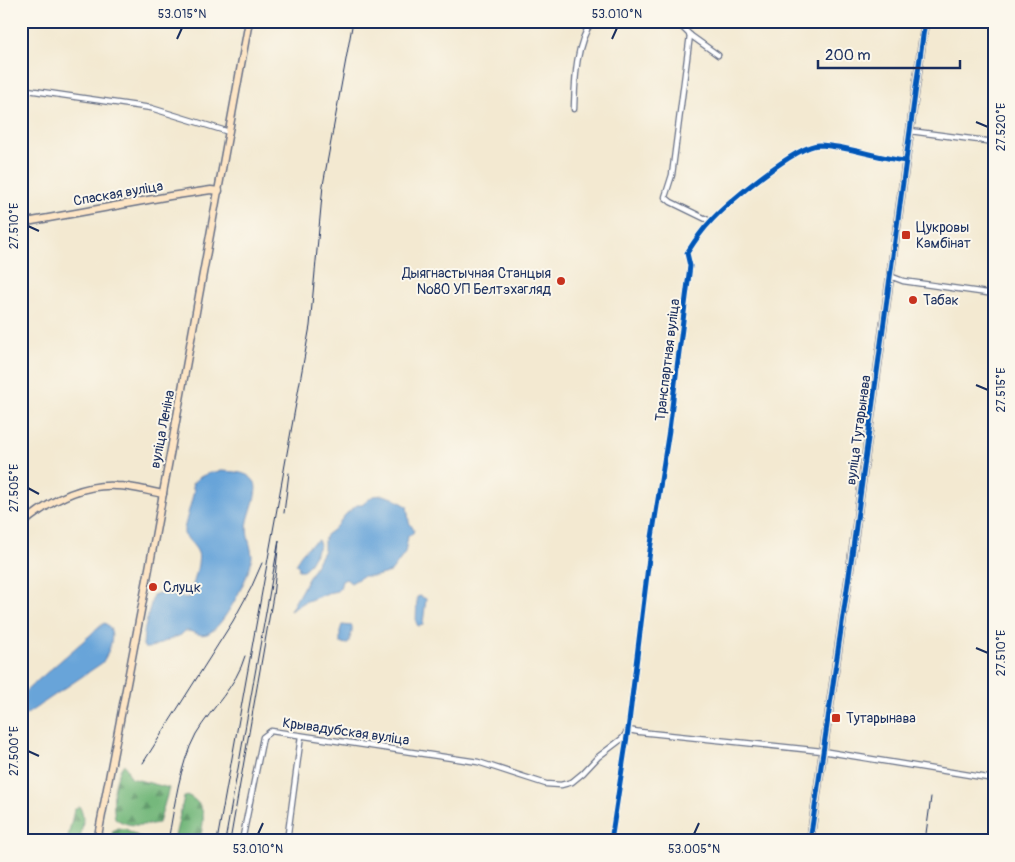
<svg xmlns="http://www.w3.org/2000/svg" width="1015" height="862" viewBox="0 0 1015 862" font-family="Pangolin,sans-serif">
<defs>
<pattern id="forest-firs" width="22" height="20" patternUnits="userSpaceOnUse" patternTransform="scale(1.25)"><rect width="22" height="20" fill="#74b87c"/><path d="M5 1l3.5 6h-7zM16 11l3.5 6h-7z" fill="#5e9669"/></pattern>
</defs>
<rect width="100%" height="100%" fill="#fbf7ec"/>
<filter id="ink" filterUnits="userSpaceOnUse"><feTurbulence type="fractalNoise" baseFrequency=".02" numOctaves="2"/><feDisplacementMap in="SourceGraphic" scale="10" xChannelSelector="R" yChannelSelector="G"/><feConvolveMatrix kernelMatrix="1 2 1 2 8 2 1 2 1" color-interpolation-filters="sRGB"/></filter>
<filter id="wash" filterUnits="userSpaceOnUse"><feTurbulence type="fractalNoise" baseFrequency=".0096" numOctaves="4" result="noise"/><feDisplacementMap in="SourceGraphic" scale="20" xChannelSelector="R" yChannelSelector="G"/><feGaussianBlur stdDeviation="1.12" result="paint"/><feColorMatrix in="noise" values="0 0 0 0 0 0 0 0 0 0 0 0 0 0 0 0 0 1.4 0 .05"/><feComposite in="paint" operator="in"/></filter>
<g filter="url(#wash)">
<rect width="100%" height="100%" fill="#f3e9d1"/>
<g fill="url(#forest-firs)" stroke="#48746d">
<path d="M124 764 131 778 169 788 159 823C144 825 128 828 115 818 112 801 113 778 124 764Z"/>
<path d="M189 796C209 808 203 821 200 841H174L184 797Z"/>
<path d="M79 806C86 816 82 830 79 841H67L74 810Z"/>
<path d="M117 828 126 829 146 841H110L113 831Z"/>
</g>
<g fill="#67a4d9" stroke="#416a9c">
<path d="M222 471C232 472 247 471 254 481 260 489 250 511 248 521 245 533 251 544 252 556 252 572 223 629 207 634 199 637 192 630 185 631L181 635 149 648H145L143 646 144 632 153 595 159 593 188 598C192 591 201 560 198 553 196 547 188 540 184 534V529L194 491 192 484C199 475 211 472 222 471Z"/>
<path d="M383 495 393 498 407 506 409 522 414 530 413 533 408 536 405 553 391 572 376 576H363L351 583 346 579 342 581 340 588 337 591 328 593 302 603 290 611 324 550V541L326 535 334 529 346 514 357 505H362L373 496Z"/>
<path d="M318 540 320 545C315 552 311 565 303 570H298L299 567 296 564C299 554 309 545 318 540Z"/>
<path d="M420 596 426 599 423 623V625L418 626 416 622 417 597Z"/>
<path d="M104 623C119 629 109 653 102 663L21 718V695Z"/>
<path d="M342 625 352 626V632L348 644 340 643V631Z"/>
</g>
</g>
<g filter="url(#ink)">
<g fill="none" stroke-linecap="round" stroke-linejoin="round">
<defs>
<g id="street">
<path d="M674 21 684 29 690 35 718 55"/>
<path d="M690 35 672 175 665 197 671 202 710 221"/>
<path d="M21 89 151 108 229 132"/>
<path d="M574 109C575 80 575 46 592 21"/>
<path d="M910 131 994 142"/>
<path d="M890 276 903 281 994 294"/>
<path d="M628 730 640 732 822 751 994 779"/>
<path d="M242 841 263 737 271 731 478 762 546 784 561 785 572 782 583 773 598 757 623 738 626 733"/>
<path d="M287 841 301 736"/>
<path d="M611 841 628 730 650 550 669 430 690 266 687 253C694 242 701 231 710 222 725 204 797 145 819 145 848 146 877 158 906 161"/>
</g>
<g id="secondary">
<path d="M21 223 170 196 211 190 219 191"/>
<path d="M21 525C48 502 80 484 116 486 132 486 147 491 163 494"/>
<path d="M97 841 155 537 249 21"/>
<path d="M810 841 853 548 925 21"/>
</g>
</defs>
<use href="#street" stroke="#677086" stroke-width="7"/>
<use href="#secondary" stroke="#677086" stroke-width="9"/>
<use href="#street" stroke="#fff" stroke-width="4.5"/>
<use href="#secondary" stroke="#fde5c5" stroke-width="6"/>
<g stroke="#1b2f5e" stroke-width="1">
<path d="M284 513 289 473"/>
<path d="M143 763 233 621 251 588 262 563"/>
<path d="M168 841C175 805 179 766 196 734 212 707 236 687 245 656"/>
<path d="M217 841 310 326 323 185 353 21"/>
<path d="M225 841 279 540 273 596 230 841"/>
<path d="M925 841 931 797"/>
</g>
<defs>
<g id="cycleway">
<path d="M611 841 628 730 650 550 669 430 690 266 687 253C694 242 701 231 710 222 725 204 797 145 819 145 848 146 877 158 906 161"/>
<path d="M810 841 853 548 925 21"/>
</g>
</defs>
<use href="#cycleway" stroke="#fbf7ec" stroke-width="8"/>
<use href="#cycleway" stroke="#0057b8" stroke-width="5"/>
</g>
</g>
<path fill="none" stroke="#1b2f5e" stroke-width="2" d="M177 39 182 28M612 39 617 28M976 122 988 127M28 226 39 231M976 385 988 390M28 488 39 494M976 648 988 653M28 751 39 756M258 834 263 823M694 834 699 823"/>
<g fill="#c8321e" stroke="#fbf7ec" stroke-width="2">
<rect x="901" y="230" width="10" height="10" rx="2.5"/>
<circle cx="561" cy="281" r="5"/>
<circle cx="913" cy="300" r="5"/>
<circle cx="153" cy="587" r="5"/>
<rect x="831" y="713" width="10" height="10" rx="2.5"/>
</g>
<g text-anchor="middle" stroke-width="4" stroke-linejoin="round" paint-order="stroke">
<g font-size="14" fill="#1b2f5e" stroke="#fbf7ec">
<text transform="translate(118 193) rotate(-10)" y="5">Спаская вуліца</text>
<text transform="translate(667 360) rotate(-83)" y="5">Транспартная вуліца</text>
<text transform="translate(162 429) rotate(-79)" y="5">вуліца Леніна</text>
<text transform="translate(858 430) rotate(-82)" y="5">вуліца Тутарынава</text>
<text transform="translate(346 731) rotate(8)" y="5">Крывадубская вуліца</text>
</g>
<g font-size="14" fill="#1b2f5e" stroke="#fbf7ec" text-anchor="start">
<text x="916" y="232">Цукровы<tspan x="916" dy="16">Камбінат</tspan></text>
<text x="551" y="278" text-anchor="end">Дыягнастычная Станцыя<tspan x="551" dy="16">№80 УП Белтэхагляд</tspan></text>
<text x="923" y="305">Табак</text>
<text x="163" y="592">Слуцк</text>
<text x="846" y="723">Тутарынава</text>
</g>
</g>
<rect width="1015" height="862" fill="none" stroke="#fbf7ec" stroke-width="55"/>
<path d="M818 60v8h142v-8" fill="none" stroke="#1b2f5e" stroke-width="2.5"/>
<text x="825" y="60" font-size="15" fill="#1b2f5e" stroke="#fbf7ec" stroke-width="4" paint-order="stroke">200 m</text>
<rect x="28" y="28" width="960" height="806" fill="none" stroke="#1b2f5e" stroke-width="2"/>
<g font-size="12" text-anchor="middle" fill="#1b2f5e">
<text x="182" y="18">53.015°N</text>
<text x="617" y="18">53.010°N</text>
<text transform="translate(1001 127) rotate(-90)" y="4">27.520°E</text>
<text transform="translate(14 226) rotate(-90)" y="4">27.510°E</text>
<text transform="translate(1001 390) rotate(-90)" y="4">27.515°E</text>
<text transform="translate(14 488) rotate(-90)" y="4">27.505°E</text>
<text transform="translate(1001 653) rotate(-90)" y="4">27.510°E</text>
<text transform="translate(14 751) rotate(-90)" y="4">27.500°E</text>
<text x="258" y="853">53.010°N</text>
<text x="694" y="853">53.005°N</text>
</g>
</svg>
